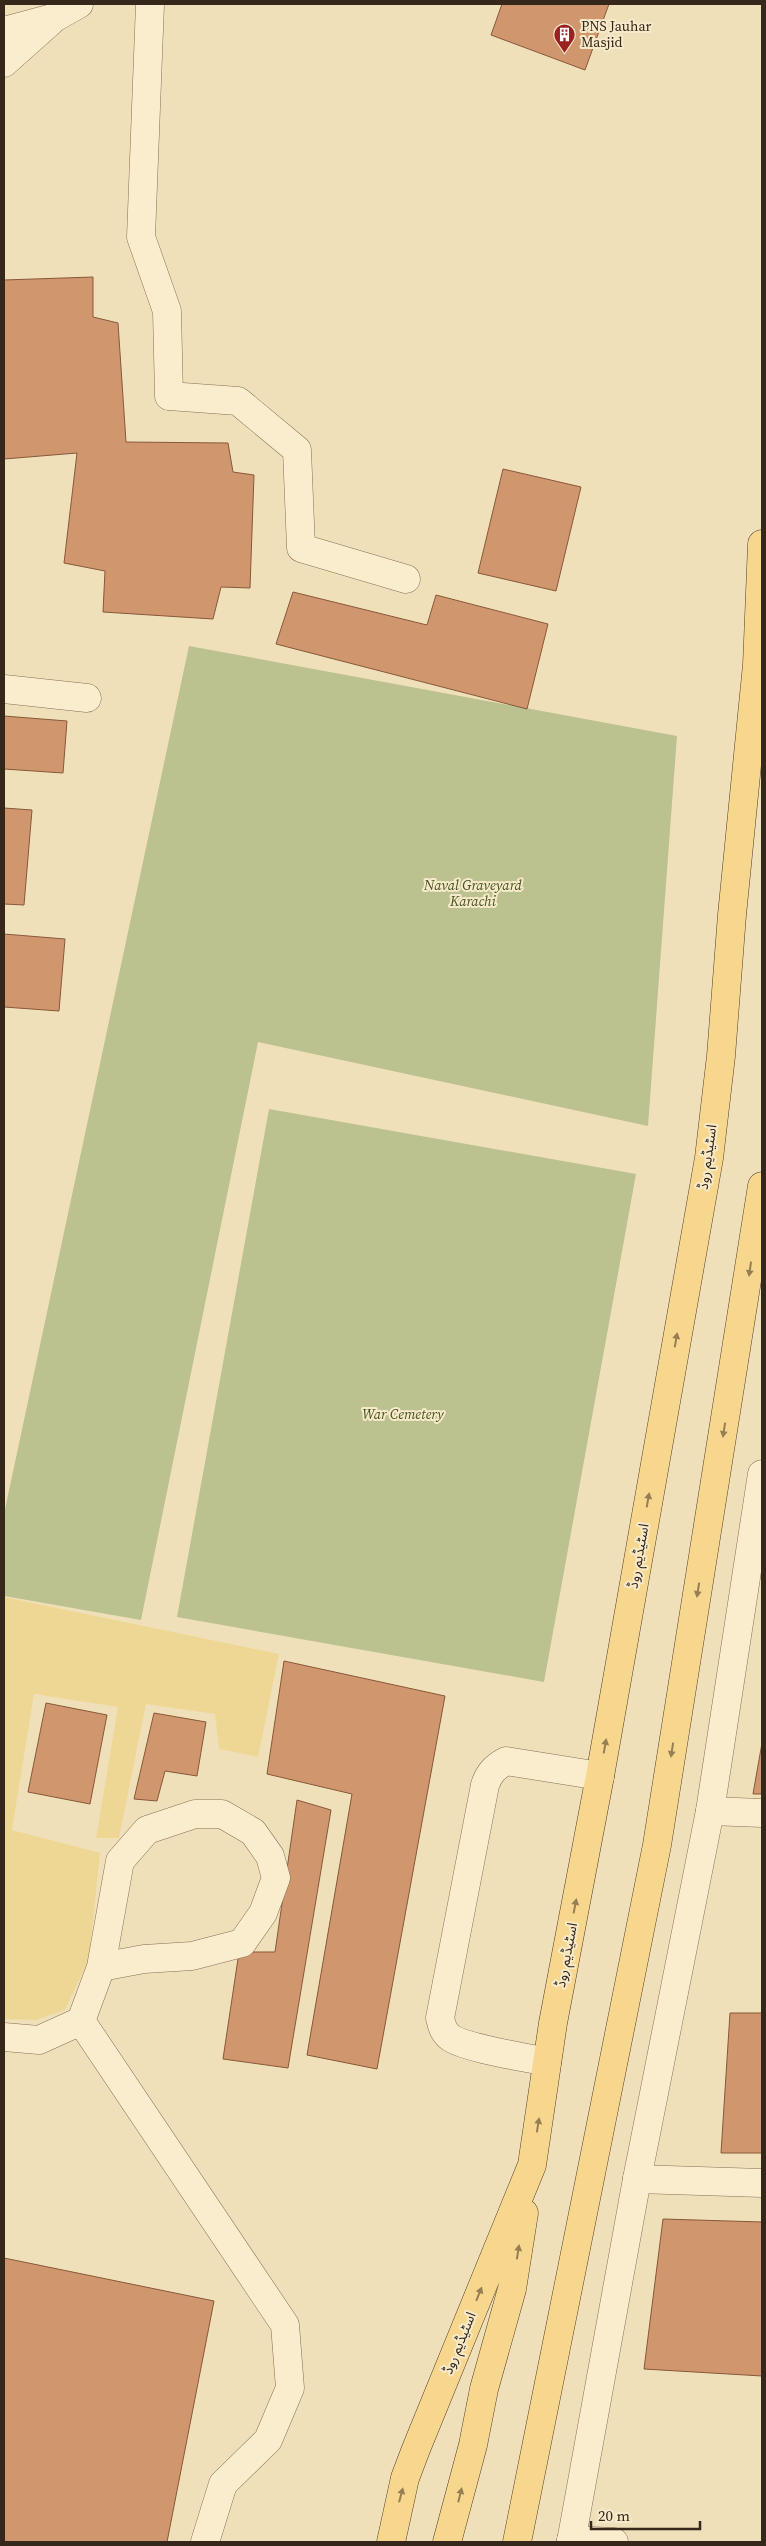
<svg xmlns="http://www.w3.org/2000/svg" width="766" height="2546" viewBox="0 0 766 2546" font-family="'Source Serif 4','Noto Sans Arabic',serif">
<rect width="100%" height="100%" fill="#f0e0ba"/>
<path fill="#eed795" d="M4 1597 279 1654 258 1757 219 1749 215 1714 146 1704 119 1838H96L118 1707 34 1694 12 1830 100 1853 89 1959 65 2010 36 2020 4 2019Z"/>
<g fill="#bbc18f">
<path d="M189 646 677 736 648 1126 258 1042 141 1620 4 1596V1514Z"/>
<path d="M269 1109 636 1174 544 1682 177 1617Z"/>
</g>
<g fill="#d0976e" stroke="#875839">
<path d="M502 4H609L585 70 491 35Z"/>
<path d="M93 277V317L118 323 126 442 228 443 233 472 254 475 250 588 221 587 213 619 103 612 105 571 64 563 77 453 4 459V280Z"/>
<path d="M503 469 581 487 556 591 478 573Z"/>
<path d="M293 592 427 625 436 595 548 624 527 709 276 644Z"/>
<path d="M4 716 67 721 63 773 4 769Z"/>
<path d="M4 808 32 810 24 905 4 904Z"/>
<path d="M4 934 65 939 59 1011 4 1007Z"/>
<path d="M284 1661 445 1696 377 2069 307 2055 352 1794 267 1774Z"/>
<path d="M46 1703 107 1715 90 1804 28 1792Z"/>
<path d="M154 1713 206 1722 197 1776 165 1771 157 1801 134 1799Z"/>
<path d="M762 1743V1794H753Z"/>
<path d="M297 1800 331 1810 288 2068 223 2059 239 1952H275Z"/>
<path d="M730 2013H762V2153H721Z"/>
<path d="M663 2219 762 2222V2376L644 2369Z"/>
<path d="M4 2258 214 2301 167 2542H4Z"/>
</g>
<g fill="none" stroke-linecap="round" stroke-linejoin="round">
<defs>
<g id="minor">
<path d="M150 4 141 237 167 311 169 396 238 401 297 450 301 548 406 579"/>
<path d="M4 31 56 17 79 4"/>
<path d="M4 63 51 21"/>
<path d="M4 689 87 698"/>
<path d="M710 1811 762 1813"/>
<path d="M81 2021 285 2325 290 2388 268 2440 223 2484 205 2542"/>
<path d="M4 2037 39 2040 81 2021 101 1967 120 1861 147 1830 195 1814H222L253 1832 270 1856 276 1878 263 1913 242 1943 192 1956 144 1959 101 1967"/>
<path d="M547 2062C524 2057 469 2049 451 2038 444 2033 442 2027 440 2018L485 1785C489 1773 495 1767 506 1761L600 1776"/>
<path d="M637 2179 762 2183"/>
<path d="M571 2540 614 2542"/>
<path d="M571 2542 637 2179 710 1811 762 1474"/>
</g>
<g id="major">
<path d="M391 2542 405 2478 416 2449 532 2165 553 2023 600 1776 709 1158 721 1056 732 915 757 665 762 544"/>
<path d="M447 2542 473 2445 484 2389 512 2289 524 2213"/>
<path d="M517 2542 657 1845 762 1186"/>
</g>
</defs>
<use href="#minor" stroke="#876f54" stroke-width="29"/>
<use href="#major" stroke="#543d29" stroke-width="29"/>
<use href="#minor" stroke="#faedce" stroke-width="28"/>
<use href="#major" stroke="#f7d78e" stroke-width="28"/>
</g>
<defs><path id="oneway-solid" d="M-6-.8H1V-3.2L6.5 0L1 3.2V.8H-6Z" transform="scale(1.25)"/></defs>
<g fill="#967f54">
<use href="#oneway-solid" transform="translate(750 1269) rotate(98)"/>
<use href="#oneway-solid" transform="translate(676 1340) rotate(-80)"/>
<use href="#oneway-solid" transform="translate(724 1430) rotate(99)"/>
<use href="#oneway-solid" transform="translate(648 1500) rotate(-80)"/>
<use href="#oneway-solid" transform="translate(698 1590) rotate(99)"/>
<use href="#oneway-solid" transform="translate(605 1746) rotate(-80)"/>
<use href="#oneway-solid" transform="translate(672 1750) rotate(99)"/>
<use href="#oneway-solid" transform="translate(575 1906) rotate(-79)"/>
<use href="#oneway-solid" transform="translate(538 2125) rotate(-81)"/>
<use href="#oneway-solid" transform="translate(518 2252) rotate(-81)"/>
<use href="#oneway-solid" transform="translate(479 2294) rotate(-68)"/>
<use href="#oneway-solid" transform="translate(401 2495) rotate(-75)"/>
<use href="#oneway-solid" transform="translate(460 2495) rotate(-76)"/>
</g>
<defs>
<symbol id="building-pin" viewBox="-11 -11 22 30"><path d="M0 17L-7.5 6A9.5 9.5 0 1 1 7.5 6Z" fill="#992121" stroke="#f7eaca"/><path d="M-4-6H4V6H1V3H-1V6H-4ZM-2.5-4.3h1.7v1.8h-1.7ZM.8-4.3h1.7v1.8H.8ZM-2.5-1h1.7V.8h-1.7ZM.8-1h1.7V.8H.8Z" fill="#fff"/></symbol>
</defs>
<g fill-rule="evenodd">
<use href="#building-pin" x="552" y="22" width="25" height="34"/>
</g>
<g text-anchor="middle" stroke-width="4" stroke-linejoin="round" paint-order="stroke">
<g font-size="14" fill="#35271a" stroke="#f7eaca" text-anchor="start">
<text x="581" y="31">PNS Jauhar<tspan x="581" dy="16">Masjid</tspan></text>
</g>
<g font-size="14" font-style="italic" fill="#45531f" stroke="#f7eaca">
<text x="473" y="890">Naval Graveyard<tspan x="473" dy="16">Karachi</tspan></text>
<text x="403" y="1419">War Cemetery</text>
</g>
<g font-size="14" fill="#35271a" stroke="#f7eaca">
<text transform="translate(707 1157) rotate(-82)" y="5">اسٹیڈیم روڈ</text>
<text transform="translate(638 1556) rotate(-80)" y="5">اسٹیڈیم روڈ</text>
<text transform="translate(566 1955) rotate(-79)" y="5">اسٹیڈیم روڈ</text>
<text transform="translate(459 2343) rotate(-68)" y="5">اسٹیڈیم روڈ</text>
</g>
</g>
<rect width="766" height="2546" fill="none" stroke="#35271a" stroke-width="10"/>
<path d="M591 2521v8h109v-8" fill="none" stroke="#35271a" stroke-width="2.5"/>
<text x="598" y="2521" font-size="15" fill="#35271a" stroke="#f7eaca" stroke-width="4" paint-order="stroke">20 m</text>
</svg>
